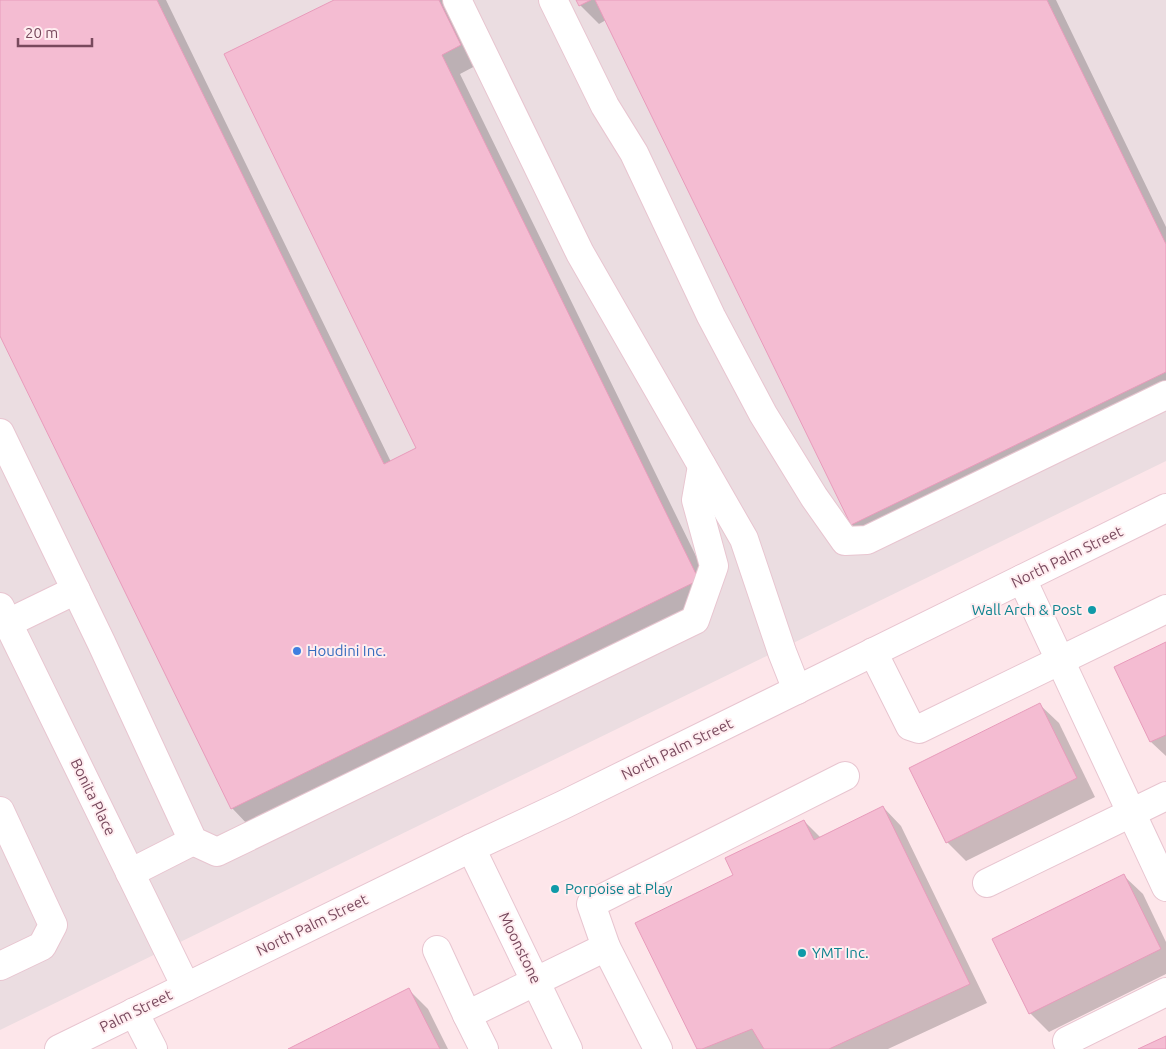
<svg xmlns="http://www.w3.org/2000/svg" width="1166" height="1049" viewBox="0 0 1166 1049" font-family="Ubuntu,sans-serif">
<rect width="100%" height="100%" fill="#fde6ea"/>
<path fill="#ebdde1" d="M0 0H1166V461L0 1030Z"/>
<g fill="#0003">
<path d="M0 0H166L391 462 418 449 337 0H448L479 64 460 74 717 599 250 827 232 808 0 333Z"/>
<path d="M577 0H1056L1166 227V399L871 543 852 525 606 20 599 24 580 5Z"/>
<path d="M1166 644V756L1151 742 1116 668Z"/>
<path d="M1040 705 1059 723 1095 797 966 861 947 842Z"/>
<path d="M883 807 901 826 987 1003 888 1049H698L735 875 804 821 821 838Z"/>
<path d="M1124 876 1143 894 1166 942V974L1049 1032 1030 1013Z"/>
<path d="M409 990 428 1009 448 1049H291Z"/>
</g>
<g fill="#f4bcd2" stroke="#e89bbb">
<path d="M0 0H157L384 464 416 448 224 54 334 0H439L461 45 442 55 699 580 231 809 0 336Z"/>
<path d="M576 0H591L579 6Z"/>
<path d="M595 0H1047L1166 244V372L851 525Z"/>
<path d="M1166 642V735L1150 742 1114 667Z"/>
<path d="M1040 703 1077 778 946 843 909 768Z"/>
<path d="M883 806 970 984 829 1049H764L752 1029 702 1049H697L635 923 733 875 725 858 804 820 814 840Z"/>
<path d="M1124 874 1161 949 1029 1014 992 939Z"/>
<path d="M409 988 440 1049H288Z"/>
<path d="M1166 1036V1049H1138Z"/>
</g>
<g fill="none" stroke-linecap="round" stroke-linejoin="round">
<defs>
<g id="minor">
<path d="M457 0 580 253 744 539 782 652 797 690"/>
<path d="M553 0 605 106 634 153 711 316 763 414 814 497 845 541 867 540 1166 395"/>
<path d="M0 433 101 642 193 841 217 852 695 620 714 566 696 500 702 466"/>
<path d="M1022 579 1166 887"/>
<path d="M0 607 186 987"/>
<path d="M8 623 76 590"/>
<path d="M873 652 910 726 919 729 1166 609"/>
<path d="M0 811 53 925 42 946 0 966"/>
<path d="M471 848 568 1049"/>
<path d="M130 873 193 841"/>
<path d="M987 883 1166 796"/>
<path d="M606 947 658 1049"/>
<path d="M437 950 467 1015"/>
<path d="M134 1012 153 1049"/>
<path d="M1067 1041 1166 992"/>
<path d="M59 1049 471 848 563 805 1166 508"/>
<path d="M484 1049 467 1015 606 947 591 904 845 776"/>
</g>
</defs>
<use href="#minor" stroke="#e8c5d0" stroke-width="30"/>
<use href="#minor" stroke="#fff" stroke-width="28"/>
</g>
<g fill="#0f9aa8" stroke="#ffedf0" stroke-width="2">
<circle cx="1092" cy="610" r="5"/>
<circle cx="555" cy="889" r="5"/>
<circle cx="802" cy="953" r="5"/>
</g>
<circle fill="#3f7fe0" stroke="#ffedf0" stroke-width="2" cx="297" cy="651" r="5"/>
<g text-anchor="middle" stroke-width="4" stroke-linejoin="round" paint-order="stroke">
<g font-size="15" fill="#78495d" stroke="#ffedf0">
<text transform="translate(1067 557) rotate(-26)" y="5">North Palm Street</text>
<text transform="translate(677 749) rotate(-26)" y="5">North Palm Street</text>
<text transform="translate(93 797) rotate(64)" y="5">Bonita Place</text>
<text transform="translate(312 925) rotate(-26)" y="5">North Palm Street</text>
<text transform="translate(520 948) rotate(64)" y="5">Moonstone</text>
<text transform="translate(136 1011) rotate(-26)" y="5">Palm Street</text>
</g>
<g font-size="15" fill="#0d838f" stroke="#ffedf0" text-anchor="start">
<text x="1082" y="615" text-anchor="end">Wall Arch &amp; Post</text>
<text x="565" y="894">Porpoise at Play</text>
<text x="812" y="958">YMT Inc.</text>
</g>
<g font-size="15" fill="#366cbe" stroke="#ffedf0" text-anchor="start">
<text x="307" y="656">Houdini Inc.</text>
</g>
</g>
<path d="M18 38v8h74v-8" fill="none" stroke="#78495d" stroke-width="2.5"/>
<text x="25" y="38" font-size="15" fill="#78495d" stroke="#ffedf0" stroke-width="4" paint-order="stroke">20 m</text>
</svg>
